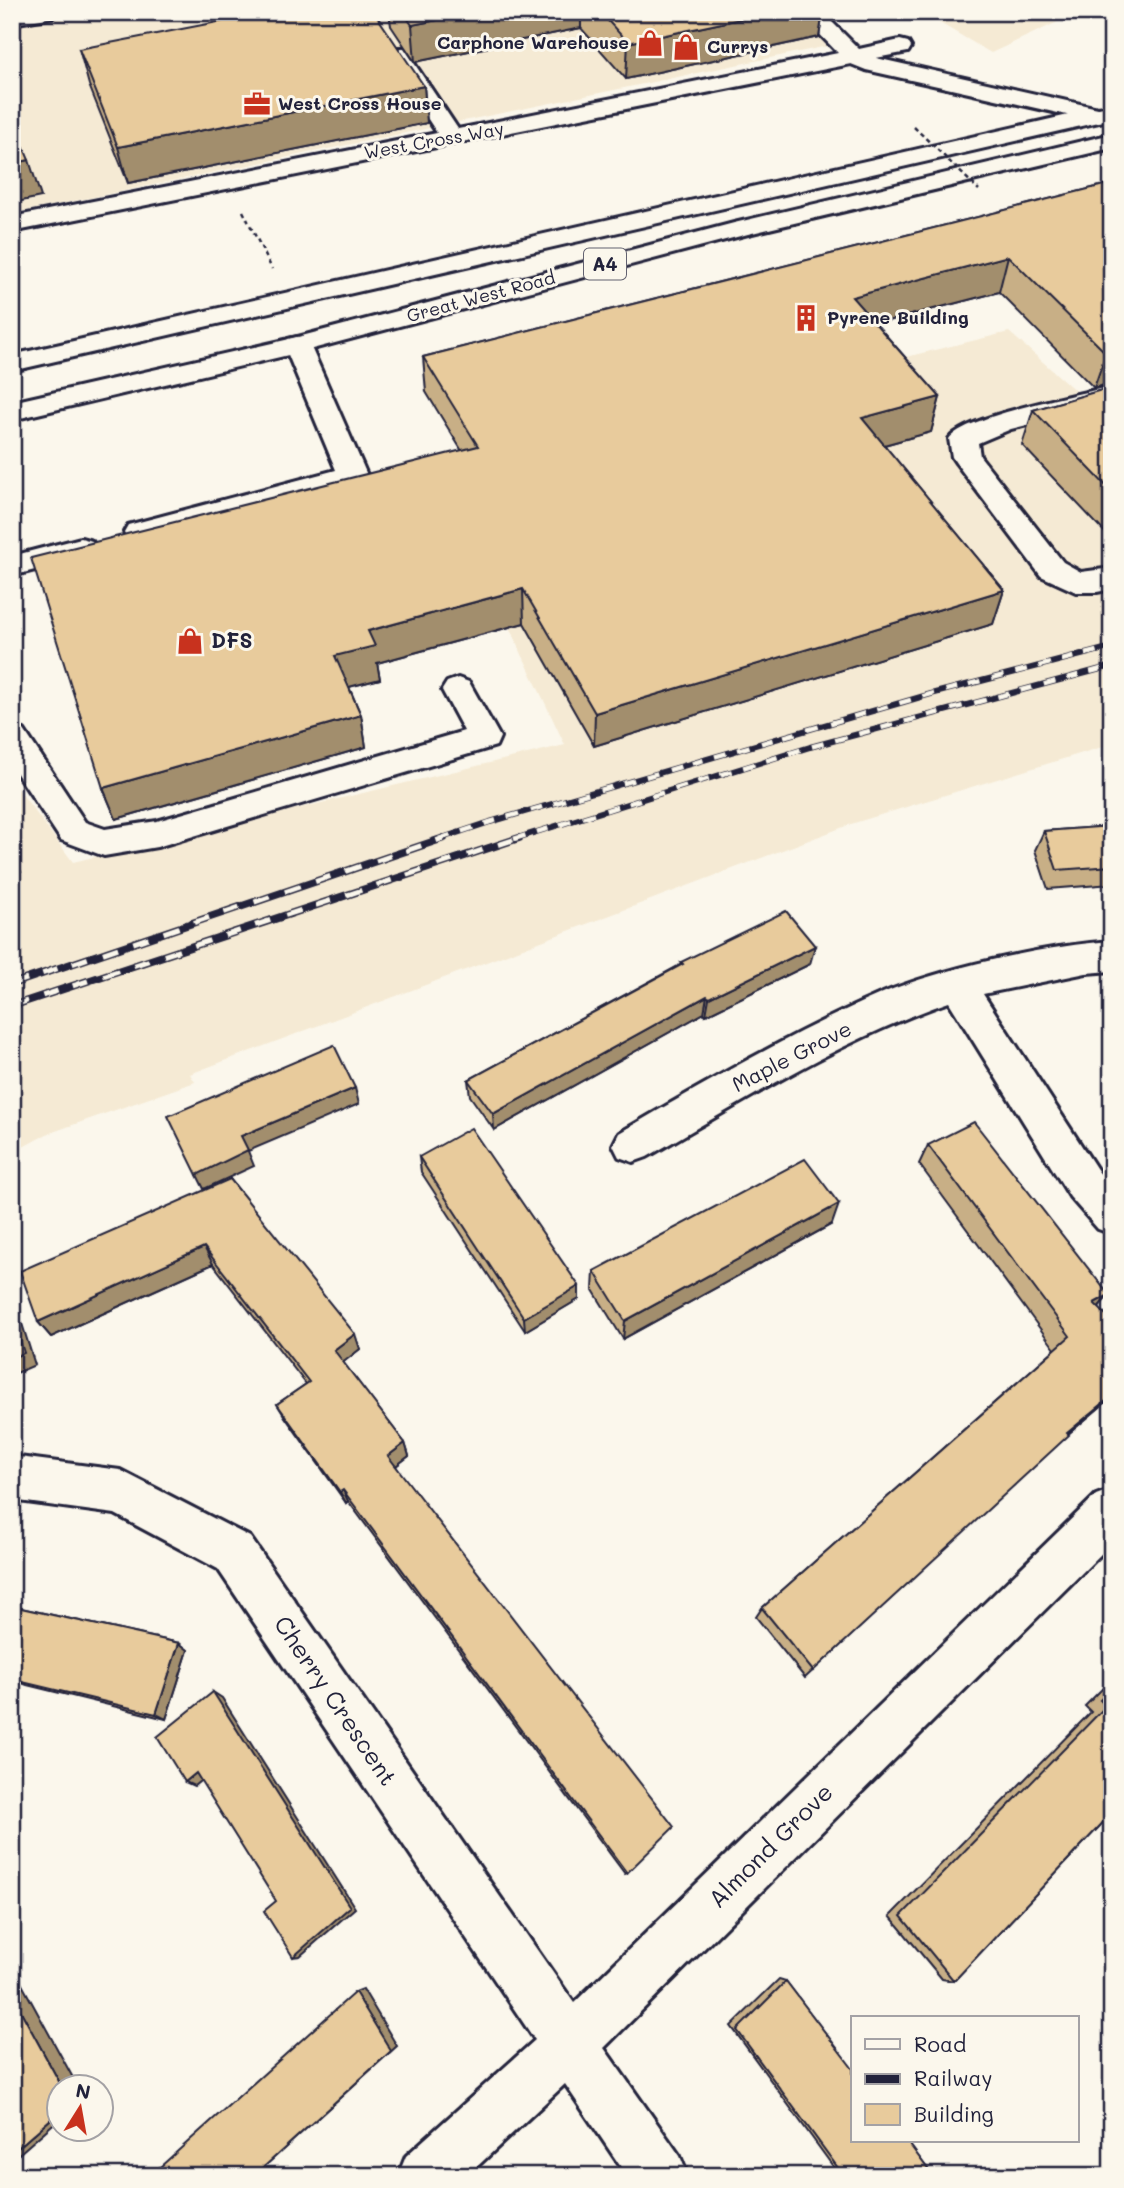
<svg xmlns="http://www.w3.org/2000/svg" width="1124" height="2188" viewBox="0 0 1124 2188" font-family="Mali,sans-serif">
<rect width="100%" height="100%" fill="#fbf7ec"/>
<filter id="ink" filterUnits="userSpaceOnUse"><feTurbulence type="fractalNoise" baseFrequency=".0143" numOctaves="2"/><feDisplacementMap in="SourceGraphic" scale="14" xChannelSelector="R" yChannelSelector="G"/><feConvolveMatrix kernelMatrix="1 2 1 2 8 2 1 2 1" color-interpolation-filters="sRGB"/></filter>
<g filter="url(#ink)">
<g fill="#f5ead4">
<path d="M12 12H821L852 41 12 214Z"/>
<path d="M921 12H1046L1062 20 991 53Z"/>
<path d="M1009 332 1087 401 1112 394V744L854 823 190 1074 195 1082 47 1134 12 1153V781L73 862 565 745 435 471Z"/>
</g>
<g fill="none" stroke-linecap="round" stroke-linejoin="round">
<defs>
<g id="minor">
<path d="M12 12H56L53 17 12 24Z"/>
<path d="M798 12H822L859 49 900 40 908 42 911 47 908 52 876 58 1098 108 1106 110 1110 115 1106 120 1098 122 866 70 851 64 12 232V217L437 133 385 53 388 48H404L458 129 838 53Z"/>
<path d="M297 337 306 339 310 345 367 475 363 482 139 542 128 539 124 532 128 525 336 470 284 345 288 339Z"/>
<path d="M1112 386V404L1011 429 978 443 980 456 1063 562 1081 572 1112 568V589L1097 592H1076L1041 576 956 463 952 457 949 439C964 416 1081 394 1112 386Z"/>
<path d="M81 538 92 541 96 548 92 555 12 576V556Z"/>
<path d="M458 678 469 682 500 737 496 746 157 847 104 856 61 840 12 766V727L24 730 85 822 105 829 157 821 464 731 442 690 447 682Z"/>
<path d="M1112 941V971L1086 973 983 994 1098 1171 1112 1187V1234L1098 1229 1070 1197 949 1002C842 1039 744 1101 647 1157L633 1162 619 1157 613 1145 619 1133C702 1085 791 1033 878 995 943 968 1042 946 1112 941Z"/>
<path d="M19 1457 120 1470 250 1537 574 2003 1096 1495 1112 1489V1543L604 2048 680 2156 688 2176H627L565 2084 467 2176H398L406 2156 535 2040 218 1569 115 1514 19 1501 12 1503V1459Z"/>
</g>
<g id="highway">
<path d="M1112 105V119L12 371V355Z"/>
<path d="M1112 134V148L748 234 297 353 12 420V402L294 338 734 223Z"/>
</g>
</defs>
<use href="#minor" stroke="#22223b" stroke-width="6"/>
<use href="#highway" stroke="#22223b" stroke-width="6"/>
<path stroke="#22223b" stroke-width="2.5" stroke-dasharray="4.5 3.5" stroke-linecap="butt" d="M243 211 272 269"/>
<use href="#minor" fill="#fbf7ec" fill-rule="evenodd"/>
<use href="#highway" fill="#fbf7ec" fill-rule="evenodd"/>
<defs>
<g id="rail-far1">
<path d="M439 839 490 822 931 694 1112 647"/>
<path d="M514 839 810 747 1112 666"/>
</g>
<g id="rail">
<path d="M12 984 444 838"/>
<path d="M12 1006 519 838"/>
</g>
</defs>
<use href="#rail-far1" stroke="#22223b" stroke-width="6"/>
<use href="#rail" stroke="#22223b" stroke-width="8"/>
<use href="#rail-far1" stroke="#fbf7ec" stroke-width="4.5" stroke-dasharray="12" stroke-linecap="butt"/>
<use href="#rail" stroke="#fbf7ec" stroke-width="5" stroke-dasharray="16" stroke-linecap="butt"/>
<path stroke="#22223b" stroke-width="2.5" stroke-dasharray="4.5 3.5" stroke-linecap="butt" d="M914 127 979 190"/>
</g>
<g fill="#c8af86" stroke="#22223b" stroke-width="2">
<path d="M389 12H823L819 37 626 79 581 28 415 62 391 26Z"/>
<path d="M79 49 424 86 427 123 128 183 89 85Z"/>
<path d="M1112 183V384L1094 388 999 292 876 324 940 397 931 432 884 445 1004 590 993 624 594 746 524 623 377 663 380 679 349 687 361 715 366 747 116 819 103 788 462 451 426 392 423 357Z"/>
<path d="M1112 387V540L1022 445 1033 410Z"/>
<path d="M1112 826V884L1048 889 1035 850 1044 831Z"/>
<path d="M681 962 810 964 706 1015 704 1013 494 1130 470 1096 468 1080 680 965Z"/>
<path d="M928 1145 1109 1295 1098 1308 1112 1321V1397L1068 1434 805 1678 756 1617 762 1608 1055 1349 919 1164Z"/>
<path d="M419 1157 579 1286V1299L525 1331 421 1172Z"/>
<path d="M230 1179 360 1349 343 1362 405 1443 409 1456 396 1466 627 1873 625 1874 348 1501 346 1503 285 1417 277 1404 306 1384 213 1264 51 1337 38 1322Z"/>
<path d="M832 1224 623 1339 593 1290 594 1271Z"/>
<path d="M12 1606 179 1643 188 1650 166 1719 27 1685 14 1680 15 1677 12 1676Z"/>
<path d="M1112 1679V1813L954 1981 942 1979 890 1916 1091 1712 1085 1706Z"/>
<path d="M779 1979 786 1981 933 2176H840L731 2026Z"/>
</g>
<g fill="#a28e6d" stroke="#22223b" stroke-width="2">
<path d="M479 12H581V28L415 62 412 25Z"/>
<path d="M773 12H823L819 37 626 79 628 43Z"/>
<path d="M424 86 427 123 128 183 118 147Z"/>
<path d="M29 160 41 197 12 203V164Z"/>
<path d="M1008 256 999 292 845 332 852 297Z"/>
<path d="M1112 351 1111 383 1094 388 1106 353Z"/>
<path d="M940 397 931 432 855 453 862 418Z"/>
<path d="M523 589 524 623 377 663 380 679 341 689 335 656 368 631Z"/>
<path d="M1004 590 993 624 594 746 595 713Z"/>
<path d="M361 715 366 747 116 819 103 788Z"/>
<path d="M12 852 21 872 12 876Z"/>
<path d="M815 946 810 964 706 1015 709 998Z"/>
<path d="M707 996 704 1013 494 1130 493 1114Z"/>
<path d="M355 1088 359 1104 248 1151 254 1166 204 1189 197 1175 241 1136Z"/>
<path d="M839 1204 832 1224 623 1339 625 1321Z"/>
<path d="M204 1247 213 1264 51 1337 38 1322Z"/>
<path d="M579 1286V1299L525 1331 524 1318Z"/>
<path d="M1109 1295 1094 1312V1303Z"/>
<path d="M12 1306 19 1314 35 1365 12 1375Z"/>
<path d="M355 1334 360 1349 340 1365 334 1350Z"/>
<path d="M1112 1396V1397L1054 1446 1067 1433Z"/>
<path d="M405 1443 409 1456 393 1468 388 1456Z"/>
<path d="M343 1490 348 1501 346 1503 340 1492Z"/>
<path d="M179 1643 188 1650 166 1719 156 1714Z"/>
<path d="M213 1692 222 1698 355 1908 300 1956 293 1957Z"/>
<path d="M196 1773 205 1777 194 1786 185 1782Z"/>
<path d="M18 1977 78 2087H62L12 1995V1978Z"/>
<path d="M363 1989 397 2046 254 2176 355 1992Z"/>
<path d="M60 2111V2118L12 2160V2153Z"/>
</g>
<g fill="#e8cb9c" stroke="#22223b" stroke-width="2">
<path d="M269 12H374L424 86 118 147 79 49Z"/>
<path d="M403 12H479L412 25Z"/>
<path d="M600 12H773L628 43Z"/>
<path d="M12 120 29 160 12 164Z"/>
<path d="M1112 183V351L1106 353 1008 256 852 297 940 397 862 418 1004 590 595 713 523 589 368 631 375 646 335 656 361 715 103 788 31 558 478 446 423 357Z"/>
<path d="M1112 387V492L1033 410Z"/>
<path d="M1112 826V866L1057 870 1044 831Z"/>
<path d="M786 911 815 946 709 998 707 996 493 1114 468 1080 683 964 681 962Z"/>
<path d="M334 1045 355 1088 241 1136 248 1150 197 1175 168 1116Z"/>
<path d="M974 1122 1109 1295 1094 1303 1112 1321V1396L1067 1433 1069 1435 813 1671 762 1608 1070 1336 928 1145Z"/>
<path d="M471 1128 579 1286 524 1318 419 1157Z"/>
<path d="M805 1159 839 1204 625 1321 594 1271Z"/>
<path d="M230 1179 355 1334 334 1350 405 1443 388 1456 674 1827 627 1873 343 1490 340 1492 277 1404 309 1382 204 1247 38 1322 20 1271Z"/>
<path d="M12 1316 24 1353 12 1358Z"/>
<path d="M12 1606 179 1643 156 1714 14 1680 16 1674 12 1673Z"/>
<path d="M1112 1688V1813L954 1981 901 1916 1106 1706 1100 1700Z"/>
<path d="M213 1692 350 1907 293 1957 264 1911 276 1901 196 1773 185 1782 157 1737Z"/>
<path d="M786 1981 853 2069V2141H907L933 2176H844L737 2030Z"/>
<path d="M355 1992 391 2051 254 2176H150Z"/>
<path d="M12 1995 62 2087H60V2111L12 2153Z"/>
</g>
</g>
<defs>
<symbol id="shop-bare" viewBox="-9 -9 18 18"><path d="M-5-2.5h2.3a2.7 3.5 0 0 1 5.4 0H5L5.5 6h-11ZM-1.5-2.5h3a1.5 2.3 0 0 0-3 0Z" fill="#c8321e" stroke="#fbf7ec" stroke-width="2.5" paint-order="stroke"/></symbol>
<symbol id="office-bare" viewBox="-9 -9 18 18"><path d="M-6-3h4V-5.5h4V-3h4V5H-6ZM-1-4.5V-3h2v-1.5ZM-6 0V1H6V0Z" fill="#c8321e" stroke="#fbf7ec" stroke-width="2.5" paint-order="stroke"/></symbol>
<symbol id="building-bare" viewBox="-9 -9 18 18"><path d="M-4-6H4V6H1V3H-1V6H-4ZM-2.5-4.3h1.7v1.8h-1.7ZM.8-4.3h1.7v1.8H.8ZM-2.5-1h1.7V.8h-1.7ZM.8-1h1.7V.8H.8Z" fill="#c8321e" stroke="#fbf7ec" stroke-width="2.5" paint-order="stroke"/></symbol>
</defs>
<g fill-rule="evenodd">
<use href="#shop-bare" x="631" y="24" width="38" height="38"/>
<use href="#shop-bare" x="667" y="28" width="38" height="38"/>
<use href="#office-bare" x="238" y="85" width="38" height="38"/>
<use href="#building-bare" x="787" y="299" width="38" height="38"/>
<use href="#shop-bare" x="171" y="622" width="38" height="38"/>
</g>
<g text-anchor="middle" stroke-width="6" stroke-linejoin="round" paint-order="stroke">
<g font-size="18" font-weight="bold" fill="#22223b" stroke="#fbf7ec" text-anchor="start">
<text x="629" y="49" text-anchor="end">Carphone Warehouse</text>
<text x="707" y="53">Currys</text>
<text x="278" y="110">West Cross House</text>
<text x="827" y="324">Pyrene Building</text>
</g>
<g font-size="18" fill="#22223b" stroke="#fbf7ec">
<text transform="translate(434 141) rotate(-10)" y="6">West Cross Way</text>
<text transform="translate(481 297) rotate(-15)" y="6">Great West Road</text>
</g>
<rect fill="#fbf7ec" stroke="#636270" stroke-width="2" x="584" y="248.5" width="42" height="31" rx="5"/>
<g font-size="19" font-weight="bold" fill="#22223b">
<text x="605" y="271">A4</text>
</g>
<g font-size="21" font-weight="bold" fill="#22223b" stroke="#fbf7ec" text-anchor="start">
<text x="211" y="648">DFS</text>
</g>
<g font-size="21" fill="#22223b" stroke="#fbf7ec">
<text transform="translate(792 1057) rotate(-27)" y="7">Maple Grove</text>
</g>
<g font-size="24" fill="#22223b" stroke="#fbf7ec">
<text transform="translate(335 1701) rotate(56)" y="8">Cherry Crescent</text>
<text transform="translate(771 1846) rotate(-45)" y="8">Almond Grove</text>
</g>
</g>
<rect width="1124" height="2188" fill="none" stroke="#fbf7ec" stroke-width="42"/>
<rect x="21" y="21" width="1082" height="2146" fill="none" stroke="#22223b" stroke-width="2.5" filter="url(#ink)"/>
<rect x="851" y="2016" width="228" height="126" fill="#fbf7ec" stroke="#a4a2a5" stroke-width="2"/>
<rect x="865" y="2039" width="35" height="10" fill="#fbf7ec" stroke="#a4a2a5" stroke-width="2"/>
<text x="914" y="2052" font-size="21" fill="#22223b">Road</text>
<rect x="865" y="2074" width="35" height="10" fill="#22223b" stroke="#a4a2a5" stroke-width="2"/>
<text x="914" y="2086" font-size="21" fill="#22223b">Railway</text>
<rect x="865" y="2104" width="35" height="21" fill="#e8cb9c" stroke="#a4a2a5" stroke-width="2"/>
<text x="914" y="2122" font-size="21" fill="#22223b">Building</text>
<g transform="translate(80 2108) rotate(11)"><circle r="33" fill="#fbf7ec" stroke="#a4a2a5" stroke-width="2"/>
<path d="M0-5L12 26L0 18L-12 26Z" fill="#c8321e"/>
<text y="-10" font-size="19" font-weight="bold" text-anchor="middle" fill="#22223b">N</text>
</g>
</svg>
